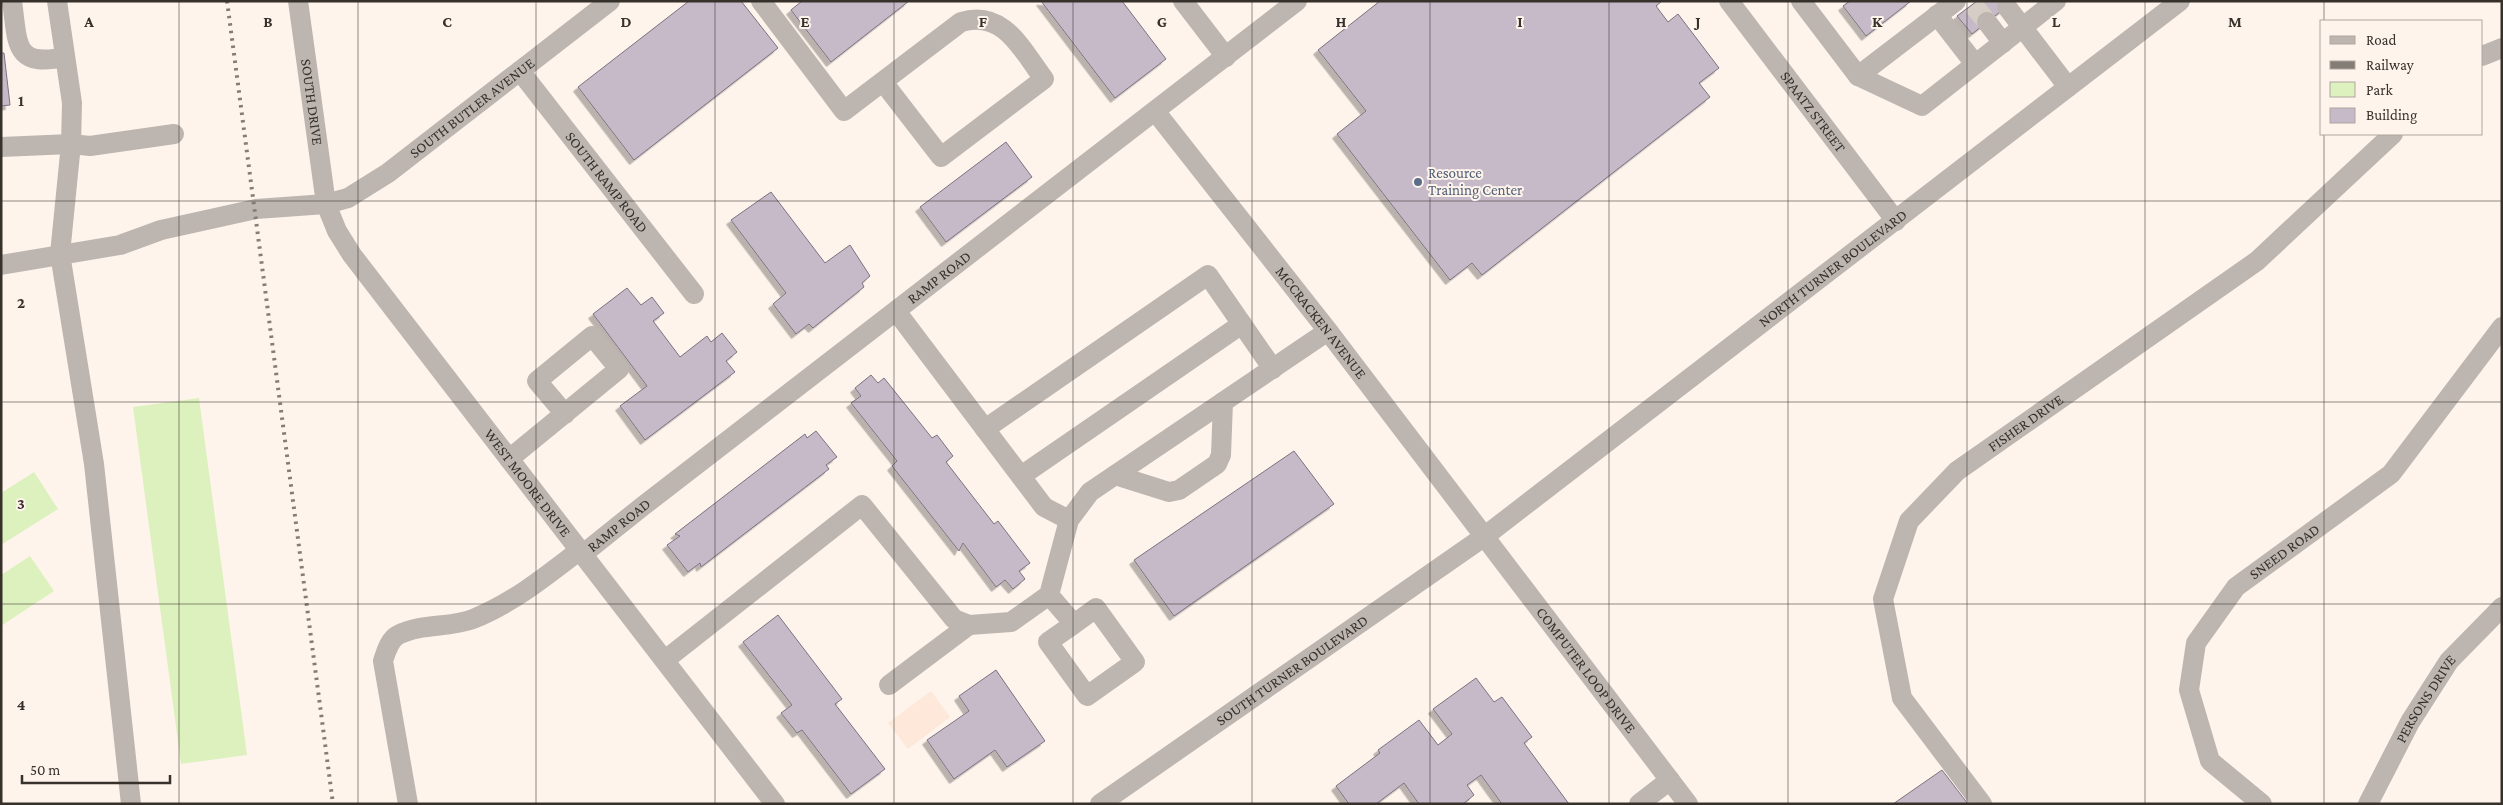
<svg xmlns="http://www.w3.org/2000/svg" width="2503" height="805" viewBox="0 0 2503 805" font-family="'Crimson Pro',serif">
<defs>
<filter id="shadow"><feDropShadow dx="-4.5" dy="4.5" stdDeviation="0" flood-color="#0004"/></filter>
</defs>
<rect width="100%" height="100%" fill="#fef4ec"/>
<path fill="#fde8da" d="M931 691 950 717 908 749 888 723Z"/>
<g fill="#ddf1be">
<path d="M199 398 247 755 181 764 133 407Z"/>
<path d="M34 472 58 509 1 545V493Z"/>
<path d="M30 556 54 591 1 626V575Z"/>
</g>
<g fill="#c6bac9" stroke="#7d7280" filter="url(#shadow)">
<path d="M689 1H741L778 48 634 160 578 87Z"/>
<path d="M802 1H909L831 62 791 10Z"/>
<path d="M1041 1H1122L1166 59 1115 98Z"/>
<path d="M1380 1H1662L1656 6 1668 22 1678 14 1719 68 1699 83 1710 97 1482 275 1472 263 1450 280 1337 134 1366 111 1318 50Z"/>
<path d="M1850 1H1911L1866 36 1843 6Z"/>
<path d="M1977 1H2014L1972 34 1957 16Z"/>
<path d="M1 53H4L10 105 1 106Z"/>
<path d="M1006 142 1032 177 946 242 920 207Z"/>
<path d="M771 192 825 263 850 245 870 276 862 283 864 287 813 328 809 324 796 334 773 304 786 293 731 220Z"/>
<path d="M627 288 641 305 652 297 664 313 653 321 680 357 707 336 711 342 722 333 737 352 726 361 735 372 645 440 620 406 647 386 593 314Z"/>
<path d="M871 375 878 383 884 378 932 438 937 435 953 456 946 462 994 524 998 521 1030 563 1019 571 1025 579 1013 589 1005 580 996 587 963 543 959 551 892 466 897 461 851 403 861 396 855 388Z"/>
<path d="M816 431 837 457 826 465 829 469 701 567 700 563 688 572 667 545 680 536 675 534 805 434 807 438Z"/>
<path d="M1294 451 1334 504 1174 616 1134 560Z"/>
<path d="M778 615 842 699 835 704 885 769 851 794 802 730 797 733 781 713 792 705 743 642Z"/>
<path d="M996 670 1045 741 1007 767 995 750 954 779 927 740 969 711 959 696Z"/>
<path d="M1476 678 1494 702 1502 697 1532 737 1524 743 1569 804H1502L1481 775 1467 785 1474 795 1463 804H1419L1404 783 1376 804H1349L1336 786 1380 753 1378 750 1419 720 1438 745 1452 734 1433 709Z"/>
<path d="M1942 770 1968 804H1893Z"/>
</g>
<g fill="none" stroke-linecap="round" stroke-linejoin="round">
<path stroke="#d6cdc5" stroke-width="20" stroke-dasharray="20 10" stroke-linecap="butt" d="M1973 5 1987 22"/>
<g stroke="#bdb6b0" stroke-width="20">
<path d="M12 1C18 43 13 68 65 57"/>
<path d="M57 1 72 103 71 144 60 254 94 464 131 804"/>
<path id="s1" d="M298 1 326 204 337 231 352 255 775 804"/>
<path d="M761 1 844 111 961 22C1004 9 1022 50 1044 79L941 157 883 82"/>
<path d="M1183 1 1226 57"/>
<path id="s2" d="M1729 1 1896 221"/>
<path d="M1801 1 1858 76 1922 106 2056 1"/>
<path d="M2007 7 2068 87"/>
<path d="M1937 15 1975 64"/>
<path d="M1987 22 2003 43"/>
<path d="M2482 56 2502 48"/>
<path id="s3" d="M520 71 694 294"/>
<path d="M1858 76 1956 1"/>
<path id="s4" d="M1155 111 1328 331 1688 804"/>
<path d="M1 147 71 144 90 146 174 134"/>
<path id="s5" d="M1 265 120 245 161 230 256 209 326 204 348 198 388 173 610 1"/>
<path d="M896 311 1044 507 1069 520"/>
<path d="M985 429 1208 275 1273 369"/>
<path d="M509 459 619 369 592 336 537 381 565 414"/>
<path d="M1115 475 1169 492 1179 490 1217 464 1221 455 1223 402"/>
<path d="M1021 476 1242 324"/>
<path id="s6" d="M583 554 643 506 1297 1"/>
<path d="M1049 595 1074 624 1048 642 1087 696 1135 662 1096 608 1074 624"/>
<path d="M665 660 862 505 954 619 969 625 1011 622 1049 595 1069 520 1090 492 1328 331"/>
<path d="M889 685 969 625"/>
<path d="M408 804 383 661C386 652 389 640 398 635 421 623 450 628 473 619 513 603 546 576 580 550"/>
<path id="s7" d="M1100 804 1485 536 2180 1"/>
<path d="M1639 804 1670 780"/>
<path id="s8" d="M1982 804 1902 698 1883 599 1909 521 1957 471 2257 261 2393 134"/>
<path id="s9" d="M2262 804 2210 761 2189 690 2196 643 2236 587 2391 474 2502 327"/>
<path id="s10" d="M2368 804 2410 722 2449 661 2502 607"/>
</g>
<path stroke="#847d76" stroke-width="4" stroke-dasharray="2.5 5" stroke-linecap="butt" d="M227 1 333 804"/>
</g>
<path fill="none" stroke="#37312b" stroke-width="1" stroke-opacity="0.55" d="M179 1V804M358 1V804M536 1V804M715 1V804M894 1V804M1073 1V804M1252 1V804M1430 1V804M1609 1V804M1788 1V804M1967 1V804M2145 1V804M2324 1V21M2324 134V804M1 201H2502M1 402H2502M1 604H2502"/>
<circle fill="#5c6f8a" stroke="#fef4ec" stroke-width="2" cx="1418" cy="182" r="5"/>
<g text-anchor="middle" stroke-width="4" stroke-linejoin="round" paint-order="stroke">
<g font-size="15" fill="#37312b" stroke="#fef4ec">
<text dy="5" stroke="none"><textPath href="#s1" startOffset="102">SOUTH DRIVE</textPath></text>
<text dy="5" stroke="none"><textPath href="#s5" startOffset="508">SOUTH BUTLER AVENUE</textPath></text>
<text dy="5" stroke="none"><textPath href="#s2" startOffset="139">SPAATZ STREET</textPath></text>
<text dy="5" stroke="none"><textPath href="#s3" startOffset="141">SOUTH RAMP ROAD</textPath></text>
<text dy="5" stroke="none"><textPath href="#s7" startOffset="908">NORTH TURNER BOULEVARD</textPath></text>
<text dy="5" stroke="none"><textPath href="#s6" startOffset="451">RAMP ROAD</textPath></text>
<text dy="5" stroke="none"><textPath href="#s4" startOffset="269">MCCRACKEN AVENUE</textPath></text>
<text dy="5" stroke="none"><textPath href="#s8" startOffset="469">FISHER DRIVE</textPath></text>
<text dy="5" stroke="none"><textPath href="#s1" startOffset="550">WEST MOORE DRIVE</textPath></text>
<text dy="5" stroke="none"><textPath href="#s6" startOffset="46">RAMP ROAD</textPath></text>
<text dy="5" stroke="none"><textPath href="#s9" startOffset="318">SNEED ROAD</textPath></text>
<text dy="5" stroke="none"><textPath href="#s7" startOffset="234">SOUTH TURNER BOULEVARD</textPath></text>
<text dy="5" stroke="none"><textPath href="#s4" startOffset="706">COMPUTER LOOP DRIVE</textPath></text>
<text dy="5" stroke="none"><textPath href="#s10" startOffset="120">PERSONS DRIVE</textPath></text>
</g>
<g font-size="15" fill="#4e5e75" stroke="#fef4ec" text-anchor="start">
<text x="1428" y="178">Resource<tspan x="1428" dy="17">Training Center</tspan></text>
</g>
</g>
<g font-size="16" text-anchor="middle" font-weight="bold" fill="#37312b" stroke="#fef4ec" stroke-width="4" stroke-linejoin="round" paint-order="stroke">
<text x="89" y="27">A</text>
<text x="268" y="27">B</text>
<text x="447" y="27">C</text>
<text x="626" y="27">D</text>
<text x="805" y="27">E</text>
<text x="983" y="27">F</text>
<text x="1162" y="27">G</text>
<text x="1341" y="27">H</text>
<text x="1520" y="27">I</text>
<text x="1698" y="27">J</text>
<text x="1877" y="27">K</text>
<text x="2056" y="27">L</text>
<text x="2235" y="27">M</text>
<text x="21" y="106">1</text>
<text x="21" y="308">2</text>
<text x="21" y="509">3</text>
<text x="21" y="710">4</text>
</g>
<rect width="2503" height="805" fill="none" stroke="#37312b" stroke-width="5"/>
<rect x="2320" y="20" width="162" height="115" fill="#fef4ec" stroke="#aea69f"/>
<rect x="2330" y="36" width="25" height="8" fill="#bdb6b0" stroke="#aea69f"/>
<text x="2366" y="45" font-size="15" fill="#37312b">Road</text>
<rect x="2330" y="61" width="25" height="8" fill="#847d76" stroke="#aea69f"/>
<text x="2366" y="70" font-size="15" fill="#37312b">Railway</text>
<rect x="2330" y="82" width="25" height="15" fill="#ddf1be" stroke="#aea69f"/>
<text x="2366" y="95" font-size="15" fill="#37312b">Park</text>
<rect x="2330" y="108" width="25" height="15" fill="#c6bac9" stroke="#aea69f"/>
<text x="2366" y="120" font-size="15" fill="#37312b">Building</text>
<path d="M22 775v8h148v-8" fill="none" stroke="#37312b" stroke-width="2.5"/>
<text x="30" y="775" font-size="15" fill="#37312b" stroke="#fef4ec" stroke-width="4" paint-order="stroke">50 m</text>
</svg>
